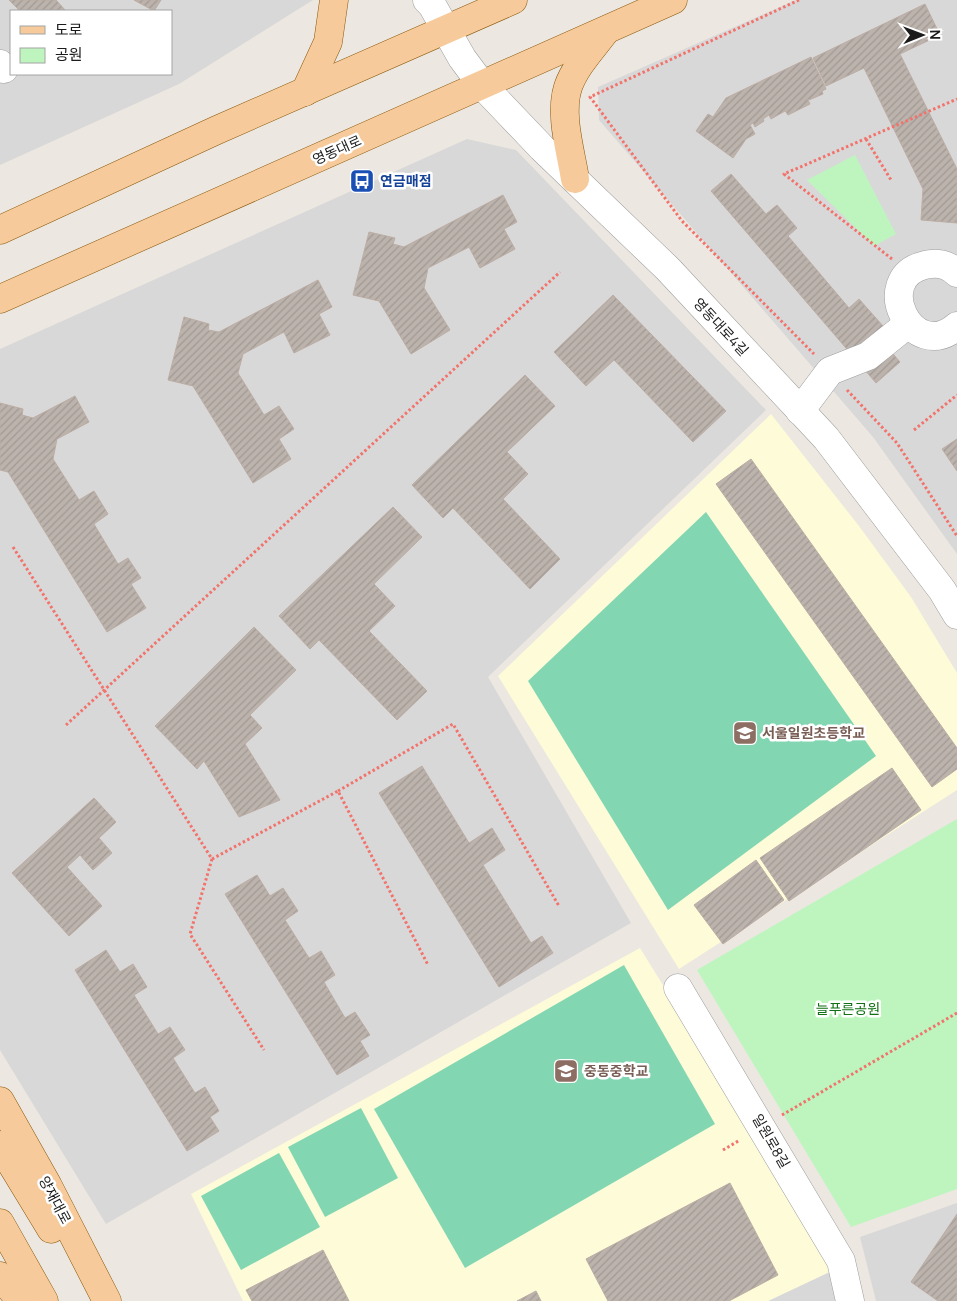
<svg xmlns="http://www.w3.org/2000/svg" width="957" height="1301" viewBox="0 0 957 1301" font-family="Manrope,'Noto Sans KR',sans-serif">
<defs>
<pattern id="building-hatch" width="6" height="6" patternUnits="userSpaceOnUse" patternTransform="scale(1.25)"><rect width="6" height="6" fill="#bcb3ad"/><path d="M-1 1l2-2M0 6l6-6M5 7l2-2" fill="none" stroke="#a19994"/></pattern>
</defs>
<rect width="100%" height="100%" fill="#ece7e0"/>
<g fill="#d9d8d8" fill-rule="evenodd">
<path d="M0 0H313L179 84 0 165ZM11 11H171V74H11Z"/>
<path d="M796 0H957V554L873 437 599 120 598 87Z"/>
<path d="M467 139 516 150 766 410 488 677 631 923 106 1224 0 1050V349Z"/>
<path d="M957 1203V1301H876L860 1237Z"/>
<path d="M838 1268 846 1301H768Z"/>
</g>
<g fill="#fdfbd8">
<path d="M771 414 859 526 911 597 957 673V790L679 969 498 676Z"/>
<path d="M640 948 838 1268 768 1301H243L191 1194Z"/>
</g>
<g fill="#bef5bf">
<path d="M855 155 896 234 874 246 807 180Z"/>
<path d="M957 819V1189L851 1227 697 970Z"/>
</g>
<g fill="#82d7b2">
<path d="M706 512 876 756 668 910 528 681Z"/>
<path d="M624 965 715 1124 465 1268 374 1109Z"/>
<path d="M361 1108 398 1178 325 1217 288 1147Z"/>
<path d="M279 1153 320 1227 241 1270 201 1196Z"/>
</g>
<g fill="url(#building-hatch)" stroke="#bcada4">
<path d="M9 0H56L66 11H20Z"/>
<path d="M134 0H161L154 11Z"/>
<path d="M925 4 940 35 900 54 957 169V223L921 220 923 189 864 68 826 86 813 58Z"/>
<path d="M811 57 826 89 822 91 823 94 809 100 807 98 810 104 788 115 784 109 785 111 771 119 769 115 763 119 764 121 755 127 753 123 750 125 755 134 746 139 733 158 696 131 708 114 713 117 726 98Z"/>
<path d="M731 174 766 214 777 205 797 228 788 236 849 308 859 299 883 326 875 333 900 362 876 383 711 191Z"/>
<path d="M503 195 517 222 504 229 515 249 480 268 469 247 428 268 424 288 450 330 411 354 379 301 353 295 369 232 395 238 393 244 404 247Z"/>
<path d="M318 280 332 307 319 314 330 335 294 353 284 332 243 354 238 373 264 415 279 406 294 429 279 439 291 459 253 483 193 386 168 380 184 317 209 324 208 330 219 332Z"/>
<path d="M613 295 726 411 693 442 614 360 586 386 554 352Z"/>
<path d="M525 375 555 406 507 452 528 474 503 499 560 559 530 589 453 508 443 518 412 485Z"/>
<path d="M75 396 89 422 57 439 53 459 79 500 94 491 108 514 94 524 118 564 128 558 141 578 131 584 146 608 107 632 8 472 0 470V403L23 409 22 415 33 418Z"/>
<path d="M957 439V471L942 449Z"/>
<path d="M751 459 957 748V769L932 787 716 484Z"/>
<path d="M393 507 422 537 374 584 395 606 369 631 427 691 397 720 319 640 310 649 279 616Z"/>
<path d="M254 627 296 670 250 715 262 728 245 744 280 800 239 817 204 761 197 769 155 726Z"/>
<path d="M422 766 469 843 492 828 505 850 483 865 531 943 542 936 553 953 499 987 379 793Z"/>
<path d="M892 768 921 810 789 901 760 858Z"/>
<path d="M94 798 116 822 99 838 112 853 93 870 80 855 67 867 102 906 69 936 12 873Z"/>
<path d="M756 860 784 900 723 944 694 905Z"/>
<path d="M257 875 270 896 283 888 298 911 285 920 309 958 321 951 335 975 324 982 345 1018 355 1012 370 1035 360 1041 369 1056 337 1075 225 894Z"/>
<path d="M106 950 120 972 133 964 147 987 134 995 158 1034 170 1027 185 1050 173 1058 195 1093 205 1087 219 1111 210 1117 219 1131 187 1151 75 970Z"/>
<path d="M730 1183 778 1275 729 1301H608L586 1259Z"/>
<path d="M957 1214V1301H938L911 1282Z"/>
<path d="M323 1250 349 1301H252L246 1290Z"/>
<path d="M536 1291 541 1301H517Z"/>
</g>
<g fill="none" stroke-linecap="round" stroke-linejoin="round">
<defs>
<g id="minor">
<path d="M427 0 432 5 462 58 482 85 542 148 668 269 826 438 942 590 957 615"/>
<path d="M0 64 4 69"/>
<path d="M957 273C948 264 936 262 925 265 870 278 912 365 957 326"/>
<path d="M800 411 830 371 868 356 908 324"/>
<path d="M678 988 841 1261 850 1301"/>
</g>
<g id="major">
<path d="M305 92 328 42 334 0"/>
<path d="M575 179C571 152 559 115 568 87 575 67 591 50 604 33"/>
<path d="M0 230 217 130 513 0"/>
<path d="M0 299 673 0"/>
<path d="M0 1101 48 1186 107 1301"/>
<path d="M0 1145 51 1229"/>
<path d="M0 1223 44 1301"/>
<path d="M0 1276 21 1301"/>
</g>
</defs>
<use href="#minor" stroke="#9f9f9f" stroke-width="29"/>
<use href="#major" stroke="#895708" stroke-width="29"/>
<g stroke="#f1736c" stroke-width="3" stroke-dasharray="2.5 2.5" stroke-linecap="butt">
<path d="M799 0 590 97 682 221 814 354"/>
<path d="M866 139 891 180"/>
<path d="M892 259 784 174 957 99"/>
<path d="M847 390 897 443 957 536"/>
<path d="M914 430 957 395"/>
<path d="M13 547 212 859 190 934 264 1050"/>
<path d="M66 725 560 272"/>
<path d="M338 791 453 724 559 906"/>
<path d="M212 859 338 791 428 965"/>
<path d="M782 1115 957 1013"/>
<path d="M723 1150 740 1140"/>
</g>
<use href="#minor" stroke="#fff" stroke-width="28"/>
<use href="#major" stroke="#f6ca9b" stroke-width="28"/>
</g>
<defs>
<symbol id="bus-square" viewBox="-11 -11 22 22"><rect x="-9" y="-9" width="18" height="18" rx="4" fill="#1a4fb4" stroke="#fff"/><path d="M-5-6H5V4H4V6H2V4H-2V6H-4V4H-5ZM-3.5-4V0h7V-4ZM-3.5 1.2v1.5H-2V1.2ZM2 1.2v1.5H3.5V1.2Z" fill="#fff"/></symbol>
<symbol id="school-square" viewBox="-11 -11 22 22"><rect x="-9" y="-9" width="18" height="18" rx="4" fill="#8d6e63" stroke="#fff"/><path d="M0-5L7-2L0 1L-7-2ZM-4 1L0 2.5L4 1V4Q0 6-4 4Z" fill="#fff"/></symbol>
</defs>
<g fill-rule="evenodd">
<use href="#bus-square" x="348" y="167" width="28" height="28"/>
<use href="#school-square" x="731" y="719" width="28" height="28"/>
<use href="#school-square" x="552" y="1057" width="28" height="28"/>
</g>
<g text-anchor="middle" stroke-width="5" stroke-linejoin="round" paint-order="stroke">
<g font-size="14" fill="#1b1b1b" stroke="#fff">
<text transform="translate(337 150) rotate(-24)" y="5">영동대로</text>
<text transform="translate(721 327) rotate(47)" y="5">영동대로4길</text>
<text transform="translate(771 1141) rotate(60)" y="5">일원로8길</text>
<text transform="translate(55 1200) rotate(62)" y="5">양재대로</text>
</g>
<g font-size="14" font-weight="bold" fill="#164399" stroke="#fff" text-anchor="start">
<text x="380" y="186">연금매점</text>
</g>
<g font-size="14" font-weight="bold" fill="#785e54" stroke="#fff" text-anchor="start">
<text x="762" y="738">서울일원초등학교</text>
<text x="584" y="1076">중동중학교</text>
</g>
<g font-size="14" fill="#117014" stroke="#fff">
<text x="848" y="1014">늘푸른공원</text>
</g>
</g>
<rect x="10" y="10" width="162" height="65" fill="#ffffff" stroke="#a4a4a4"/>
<rect x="20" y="26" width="25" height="8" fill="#f6ca9b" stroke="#a4a4a4"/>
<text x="55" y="35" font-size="15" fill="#1b1b1b">도로</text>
<rect x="20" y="48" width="25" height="15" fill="#bef5bf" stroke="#a4a4a4"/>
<text x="55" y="60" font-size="15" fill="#1b1b1b">공원</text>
<g transform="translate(922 35) rotate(89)" stroke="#ffffff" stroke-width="4" paint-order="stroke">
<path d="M0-4L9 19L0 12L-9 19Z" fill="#1b1b1b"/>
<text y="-8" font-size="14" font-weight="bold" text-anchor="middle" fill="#1b1b1b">N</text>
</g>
</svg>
